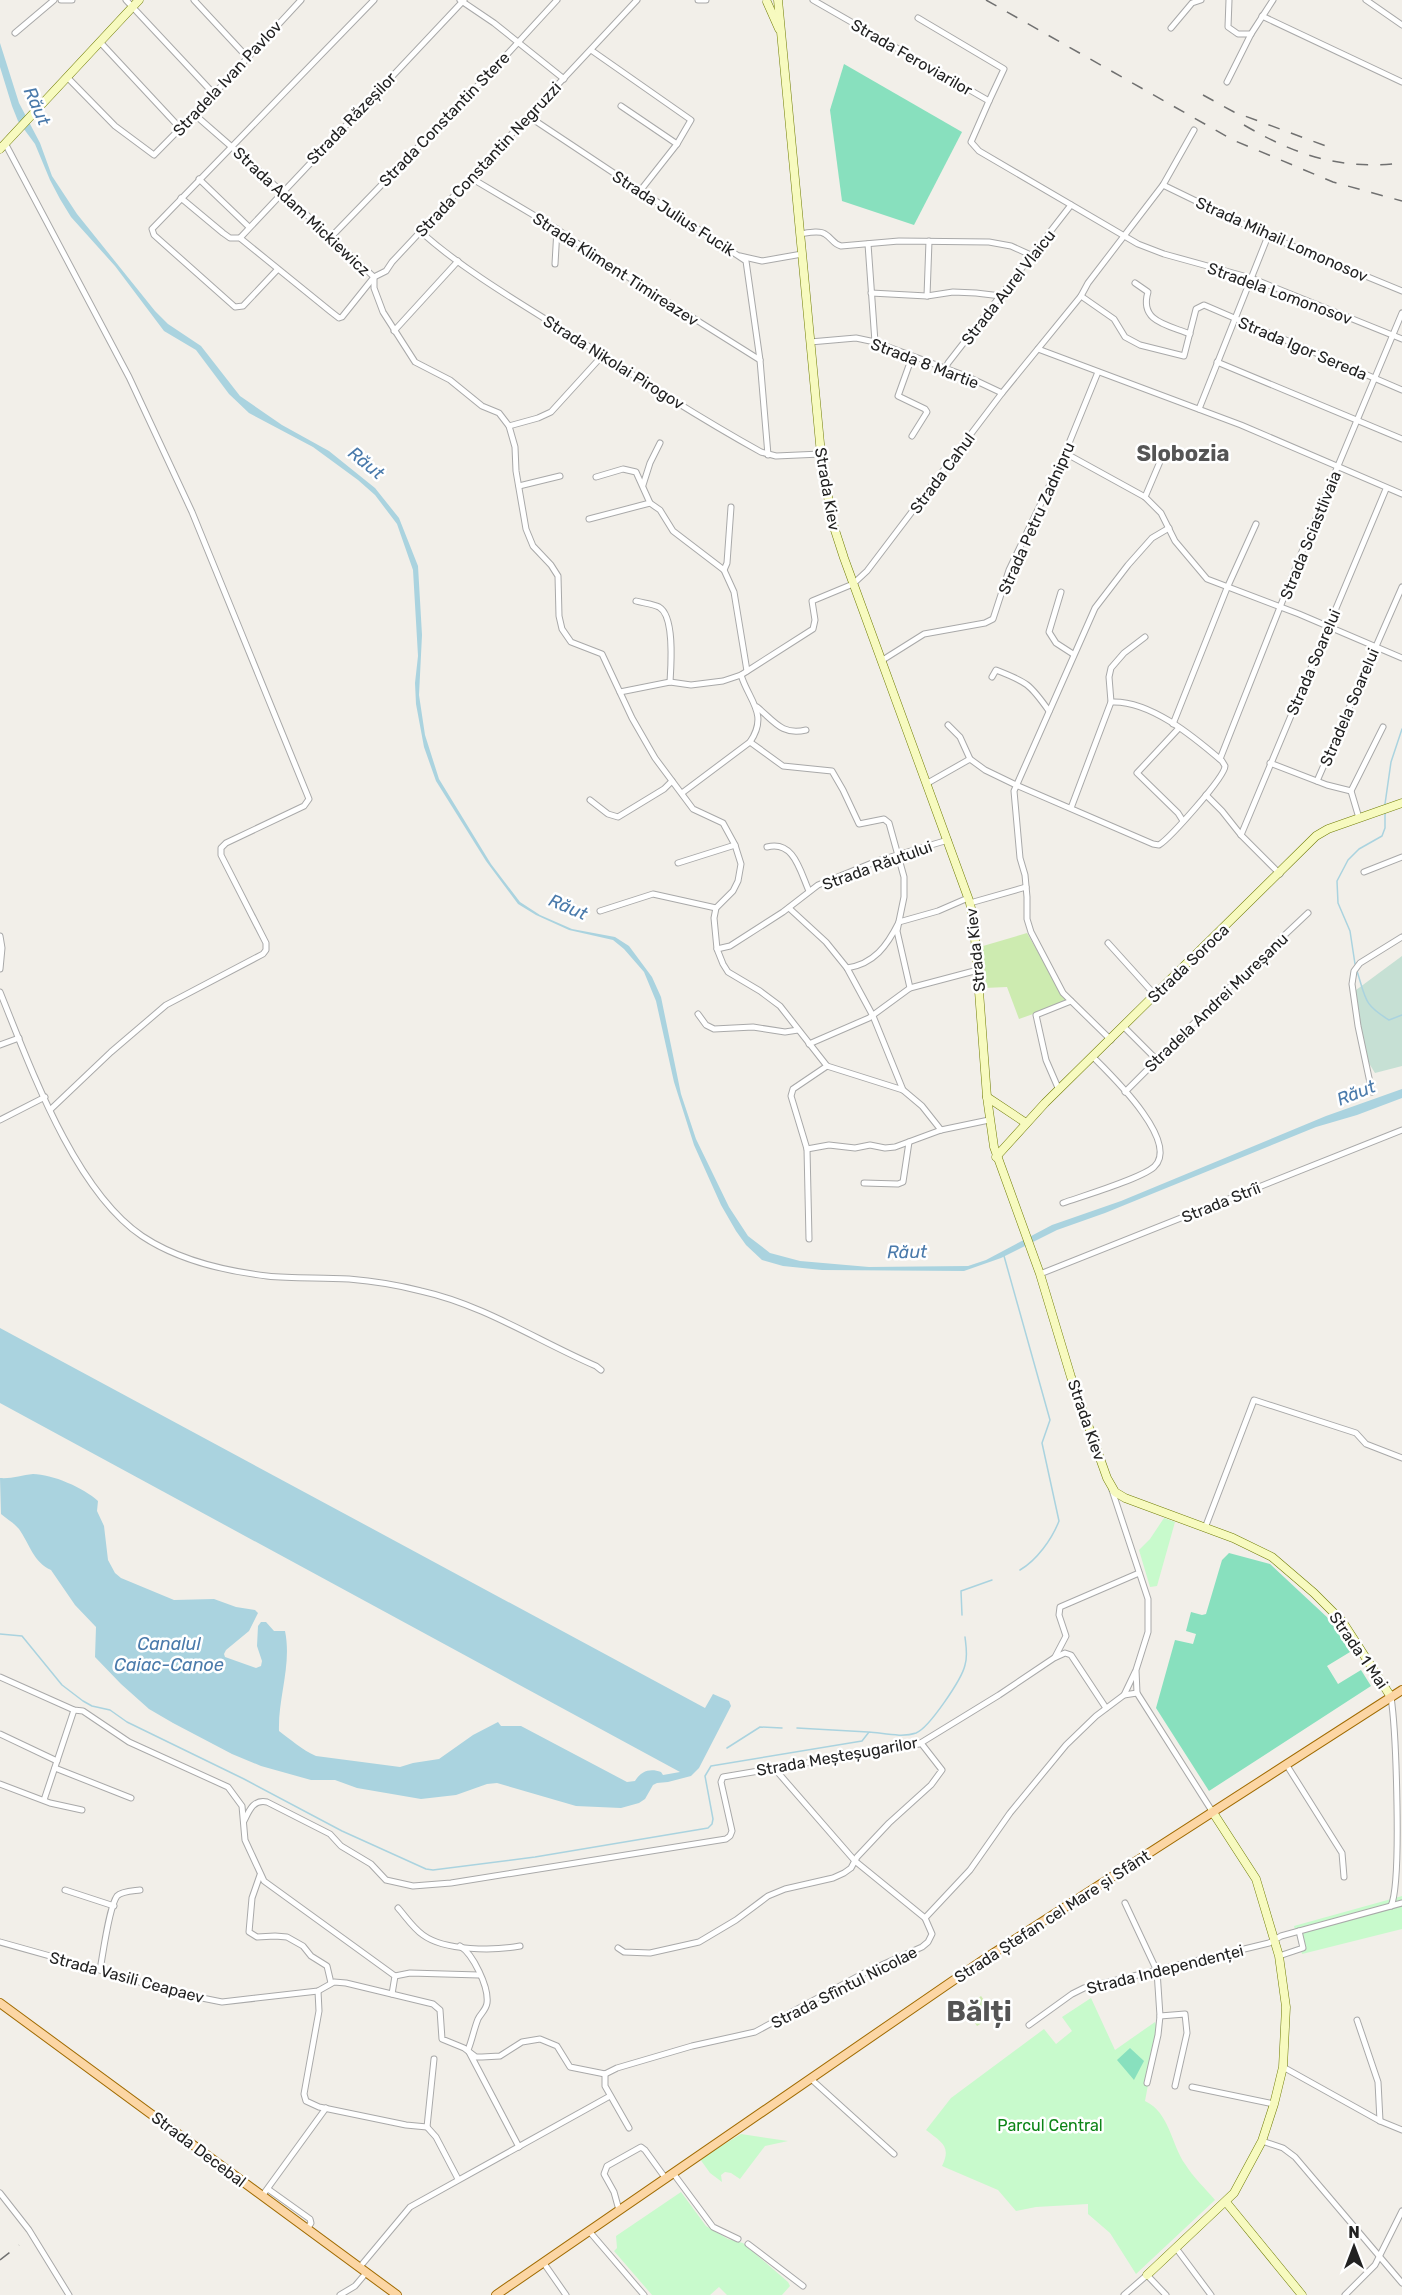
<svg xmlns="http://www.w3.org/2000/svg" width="1402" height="2295" viewBox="0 0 1402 2295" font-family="Rubik,sans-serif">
<rect width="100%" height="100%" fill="#f2efe9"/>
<g fill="#cdebb0">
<path d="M1027 933 1067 1002 1019 1019 1007 987 984 988 983 946Z"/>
<path d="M981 1996 994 2015 977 2026 965 2007Z"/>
</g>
<path fill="#c6e0d4" d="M1402 956V1066L1375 1073 1367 1060 1352 993Z"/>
<g fill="#c8facc">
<path d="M1164 1518 1175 1522 1157 1586 1150 1587 1139 1550 1150 1539Z"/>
<path d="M1402 1896V1929L1302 1954 1294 1926Z"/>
<path d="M1091 1998 1115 2050 1155 2022 1158 2031 1145 2101C1170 2113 1171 2144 1185 2164 1193 2177 1205 2188 1215 2200L1136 2274 1110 2233 1088 2214V2204L1036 2207 1016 2211 998 2190 942 2166C952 2146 941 2142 926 2130L951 2098 1044 2029 1056 2044 1072 2031 1062 2017Z"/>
<path d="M741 2134 788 2141 765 2146 740 2179 731 2173 725 2172 721 2175 722 2182 710 2173 700 2159Z"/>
<path d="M681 2192 706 2226 728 2239 743 2243 788 2282 790 2286 782 2295H727L719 2287 710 2295H652L614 2251 617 2248 616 2236Z"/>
</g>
<g fill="#88e0be">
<path d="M844 64 962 132 914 225 842 201 830 110Z"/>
<path d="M1229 1553 1270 1564 1329 1619 1350 1652 1327 1666 1338 1684 1361 1670 1371 1686 1209 1791 1156 1708 1175 1640 1193 1644 1196 1634 1186 1631 1191 1612 1202 1615 1206 1614 1222 1560Z"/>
<path d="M1130 2048 1144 2061 1134 2080 1117 2060Z"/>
</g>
<g fill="#aad3df">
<path d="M0 43 19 103 40 143 52 176 77 214 155 311 168 324 201 346 240 396 282 425 329 451 375 488 399 518 418 566 422 635 419 695 425 735 439 779 491 864 520 902 540 915 572 929 615 937 629 946 652 977 661 997 681 1094 696 1139 729 1207 748 1236 770 1253 800 1261 869 1267 968 1266 986 1260 1052 1225 1121 1201 1326 1116 1402 1089V1098L1357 1115 1316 1127 1105 1213 1057 1230 1001 1258 964 1271 822 1270 783 1266 762 1260 746 1245 736 1231 721 1205 694 1145 674 1082 656 1001 644 972 624 949 613 940 569 930 536 915 518 904 486 861 436 781 424 747 416 704 415 683 418 656 413 570 397 524 375 495 358 480 313 447 249 413 229 394 196 350 164 331 115 266 71 217 60 199 50 180 35 144 18 121 12 106 0 67Z"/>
<path d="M0 1328 705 1708 713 1694 729 1701 731 1706 699 1768 691 1776 668 1782 657 1783 653 1785 645 1799 639 1803 621 1808 576 1806 497 1783 487 1784 456 1795 421 1799 357 1788 335 1780H311L261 1766 232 1754 173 1723 149 1709 121 1684 95 1657 96 1627 75 1605 51 1570C34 1563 29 1543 19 1529 14 1523 7 1519 1 1514L0 1478C11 1479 22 1475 33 1474 52 1474 84 1488 98 1501L97 1511 104 1526 108 1560 115 1573 121 1578 174 1600 214 1599 236 1607 255 1610 258 1613 249 1631 226 1650 224 1654 225 1657 256 1668 261 1666 262 1661 257 1646 258 1626 261 1622H266L274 1631H285C292 1665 278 1697 279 1731 290 1739 302 1750 316 1756L400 1767 413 1763 439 1759 473 1735 498 1722 501 1726H521L627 1782 635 1781C641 1771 650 1768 661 1772L663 1775 680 1772 0 1403Z"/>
</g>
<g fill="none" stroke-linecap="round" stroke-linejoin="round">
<g stroke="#aad3df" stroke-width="1.5">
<path d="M1385 804 1391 762 1402 729"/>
<path d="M1355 964 1350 931 1338 903 1337 881 1348 860 1359 849 1382 836 1385 828V812"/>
<path d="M1357 971C1366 999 1363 1004 1389 1020L1402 1015"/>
<path d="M1004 1256 1050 1420 1042 1443 1059 1521C1052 1539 1037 1560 1020 1570"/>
<path d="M962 1615 961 1591 992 1580"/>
<path d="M0 1634 22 1636 62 1685 83 1701 92 1706 110 1710 127 1722 244 1779 342 1831 426 1869 433 1870 535 1857 708 1828 712 1824 713 1819 705 1776 711 1766 862 1741 869 1732C883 1733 902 1738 916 1733 929 1728 962 1679 965 1665 968 1656 966 1646 965 1637"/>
<path d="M797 1728 868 1732"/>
<path d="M727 1748 760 1727 782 1728"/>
</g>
<defs>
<g id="street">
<path d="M61 0H72"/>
<path d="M126 0 214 94"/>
<path d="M194 0 247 57"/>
<path d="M460 0 494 23 564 79"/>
<path d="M698 0H706"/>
<path d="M813 0 989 101 1004 69 918 18"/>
<path d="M1229 0 1228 27 1238 34H1251"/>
<path d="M1366 0 1402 25"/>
<path d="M1262 16 1402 82"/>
<path d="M1171 28 1192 3 1201 0"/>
<path d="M15 33 54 0"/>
<path d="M100 42 180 128"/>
<path d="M591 50 691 120 677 144 640 191"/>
<path d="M67 77 115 126 154 155 214 94 301 0"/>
<path d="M1227 82 1251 34 1273 0"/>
<path d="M989 101 971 142 979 151 1138 244 1164 254 1251 278 1402 339"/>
<path d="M621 106 677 144"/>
<path d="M194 114 256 168 374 277V288L383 312 415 362 450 380 482 406 499 413 509 426 515 447 516 471 526 529 533 546 551 565 558 576 559 616 562 629 571 642 602 654 632 718 655 758 693 809 723 823 735 845 741 864 738 881 733 891 716 908 714 918 717 949 723 964 728 972 760 991 780 1006 827 1066 903 1090 922 1106 941 1130"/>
<path d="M528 116 746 261 760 360 768 455"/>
<path d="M6 145 129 377 192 512 309 799 304 806 226 843 221 848V855L266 943V950L263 954 166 1005 111 1052 51 1109"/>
<path d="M471 178 557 229 604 262 760 360"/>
<path d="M199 179 249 227"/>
<path d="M1163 185 1268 236 1402 291"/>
<path d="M181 198 223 233 230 238H240L330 311 339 318 342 317 374 277 386 271 392 262 637 0"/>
<path d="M421 232C466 272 520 303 571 335 633 375 696 416 761 452L776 456 821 454"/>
<path d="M800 234C807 233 819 230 825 234 832 238 833 244 841 246L899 241 989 242 1011 246 1033 256"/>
<path d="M331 237 490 73 557 0"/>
<path d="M240 238 464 0"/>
<path d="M868 244 875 342"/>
<path d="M740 256 762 261 802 254"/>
<path d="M555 264 557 229"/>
<path d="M277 270 243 306 235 307 154 235 152 229 374 0"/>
<path d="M1135 283 1148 292C1139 322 1168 325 1190 334"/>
<path d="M871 293 927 296 953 292 976 293 1001 296"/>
<path d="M927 296 929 241"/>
<path d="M1081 296 1114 319 1125 337 1140 345 1184 356 1196 309 1204 305 1402 390"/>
<path d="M394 331 458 261"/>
<path d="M810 342 856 338 875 342 966 376 1002 393"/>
<path d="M1038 349 1241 425 1402 494"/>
<path d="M912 357 898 396 925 409 927 412 912 436"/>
<path d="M1217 362 1402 439"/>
<path d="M945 369 948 363 1071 205"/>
<path d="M1199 409 1268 236"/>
<path d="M509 426 538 418 551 412 602 356"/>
<path d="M1065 453 1145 497 1161 513 1175 541 1207 579 1299 614 1402 658"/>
<path d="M596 477 623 469 636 472 650 503 660 510 673 531 724 570 734 592 747 671"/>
<path d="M643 485 650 463 660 443"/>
<path d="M519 486 560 476"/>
<path d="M1145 497 1162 457"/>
<path d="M589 519 650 503"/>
<path d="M724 570 727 563 731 507"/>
<path d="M1061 592 1049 632 1056 643 1073 654"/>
<path d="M636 601C643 603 653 604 659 607 675 616 671 666 670 682"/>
<path d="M881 661 924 634 985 623 993 619 1009 570 1065 453 1098 372"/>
<path d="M992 677 996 670C1027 682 1030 684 1049 711"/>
<path d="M620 692 670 682 691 685 723 681 741 675 813 629 815 620 812 601 853 584 867 571 1002 393 1081 296 1088 283 1163 185 1194 130"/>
<path d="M757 707C774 721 782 736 806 730"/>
<path d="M1173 724 1227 588 1256 524"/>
<path d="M948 725 960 737 970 759"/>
<path d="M1179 728 1137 773 1178 813 1183 821"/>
<path d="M750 742 783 766 832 771 843 790 859 824 884 819 889 823 904 877V897L897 931 910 988"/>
<path d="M1220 759 1301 554 1402 313"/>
<path d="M1270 763 1327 785 1351 791 1383 727"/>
<path d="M1317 781 1402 587"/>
<path d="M926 784 970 759 985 770 1016 785 1153 844 1159 845C1170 838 1225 777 1225 766L1222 761C1194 737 1150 700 1111 702"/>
<path d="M1351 791 1359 818"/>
<path d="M682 793 750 742C769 714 749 701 741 675"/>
<path d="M1206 795 1222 811 1241 835 1280 874"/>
<path d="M590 800 608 814 618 817 664 789 672 781"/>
<path d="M1071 808 1111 702 1109 677 1111 668 1124 653 1145 637"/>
<path d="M1241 835 1386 489"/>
<path d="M767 847C794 840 800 871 809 891"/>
<path d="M678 863 735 845"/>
<path d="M1364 872 1402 857"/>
<path d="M970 903 1026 887"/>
<path d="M789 908 826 942 847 968 873 1016 903 1090"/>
<path d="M600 911 653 894 716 908"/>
<path d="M0 936 2 948 0 969"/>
<path d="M1108 943 1155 995"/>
<path d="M717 949 730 946 783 912 818 885 877 861 948 840"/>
<path d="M847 968C874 964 887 946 899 922L938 911 968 898"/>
<path d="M0 992C30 1066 74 1190 142 1236 178 1260 225 1271 267 1276 294 1279 322 1277 349 1279 373 1281 398 1285 421 1291 484 1305 538 1341 596 1366L601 1370"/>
<path d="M698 1014 706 1025 714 1029 753 1027 785 1032 798 1030"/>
<path d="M1124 1027 1156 1059"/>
<path d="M1111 1040 1063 993 1031 932 1027 919V897L1025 875 1020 858 1014 791 1095 608 1128 565 1152 538 1169 528"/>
<path d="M809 1044 869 1018 910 988 978 970"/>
<path d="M0 1045 19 1038"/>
<path d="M1059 1090 1046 1060 1036 1015 1071 1001"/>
<path d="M1125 1092 1231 986 1250 972 1273 946 1308 913"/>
<path d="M1372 1092 1358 1026 1352 984 1354 971 1360 963 1402 937"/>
<path d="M0 1120 45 1097"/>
<path d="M807 1149 829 1145 855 1148 870 1145 885 1148 895 1147 941 1130 989 1120"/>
<path d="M864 1183 898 1184 903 1182 909 1142"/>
<path d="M1063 1203C1083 1196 1140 1179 1154 1167 1181 1142 1111 1075 1093 1057"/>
<path d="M809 1239 807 1149 791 1096 793 1089 827 1066"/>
<path d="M1040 1274 1402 1130"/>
<path d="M1112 1490 1148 1599V1632L1136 1670 1137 1693 1212 1811"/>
<path d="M1205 1528 1254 1400 1356 1433 1366 1444 1402 1458"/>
<path d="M1055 1657 1066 1636 1059 1615 1060 1607 1139 1573"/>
<path d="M0 1677 74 1710 83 1711 129 1742 228 1787 242 1806 245 1840 264 1881 395 1976 392 1994"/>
<path d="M1124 1695 1135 1672"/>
<path d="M1391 1697C1396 1731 1402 1882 1391 1906"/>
<path d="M0 1734 57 1761"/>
<path d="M1286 1764 1342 1853 1344 1877"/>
<path d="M55 1768 131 1798"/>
<path d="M774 1768 855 1861 925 1918"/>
<path d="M0 1784 50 1803 82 1810"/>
<path d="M44 1800 74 1710"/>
<path d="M244 1821C249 1811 253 1799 267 1802L330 1834 341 1846 371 1864 386 1880 413 1886 451 1883 726 1839 730 1836 732 1831 721 1782 723 1777 919 1744 999 1695 1054 1658 1065 1653 1071 1655 1106 1708"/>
<path d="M260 1875 252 1898 249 1932 257 1937 275 1936 287 1937 303 1946 311 1956 327 1966 331 1983"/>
<path d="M65 1890 114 1906"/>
<path d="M1125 1903 1157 1971 1160 2016 1158 2035 1147 2083"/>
<path d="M398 1908C406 1917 413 1928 423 1935 445 1951 494 1951 520 1946"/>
<path d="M0 1942 100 1970 172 1992 222 2002 318 1991 334 1982 346 1983 433 2004 440 2010 442 2039 464 2048 476 2057H482L500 2056 522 2042 540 2039 557 2046 570 2067 605 2074"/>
<path d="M460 1946C473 1954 489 1987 487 2003 486 2010 481 2013 478 2019 474 2029 472 2040 468 2050L519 2147"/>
<path d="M618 1948 624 1952 650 1953 699 1942 736 1920 768 1896 785 1889 833 1878 844 1873 851 1868 857 1857 889 1823 931 1785 942 1770 921 1743"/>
<path d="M1279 1956 1303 1948 1299 1931"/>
<path d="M100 1970C103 1954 109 1907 117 1896 122 1891 133 1891 140 1890"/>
<path d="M395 1976 410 1973 479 1975"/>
<path d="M318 1991 319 2011 304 2094 306 2101 319 2107 406 2125 427 2127 436 2137 458 2179"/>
<path d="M1160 2016 1185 2014 1187 2033 1175 2086"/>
<path d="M1357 2020 1378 2082 1380 2121"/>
<path d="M1029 2025 1072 1994 1084 1988 1269 1943 1281 1936 1402 1903"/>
<path d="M1283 2067 1380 2121 1402 2130"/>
<path d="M605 2074 617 2068 692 2046 755 2032 864 1973 922 1947 928 1942 932 1934 925 1918 970 1870 1010 1813 1066 1745 1096 1716 1124 1695 1137 1693"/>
<path d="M605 2074V2086L629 2128"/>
<path d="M811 2079 894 2154"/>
<path d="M1192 2087 1274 2104"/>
<path d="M427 2127 434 2059"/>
<path d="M1262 2141 1283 2148 1295 2157 1402 2283"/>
<path d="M673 2173 713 2227 738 2239"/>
<path d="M268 2189 310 2219 311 2223 307 2229"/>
<path d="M0 2193 29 2230 69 2295"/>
<path d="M262 2196 326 2108"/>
<path d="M619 2210 614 2192 604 2174 607 2166 641 2147 645 2150 666 2179"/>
<path d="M589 2231 644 2295"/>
<path d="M748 2244 803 2286"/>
<path d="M1176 2248 1211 2295"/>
<path d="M543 2262 566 2295"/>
<path d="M359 2268 410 2207 610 2096"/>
<path d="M340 2295 355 2286 366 2273"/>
<path d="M1124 2295 1147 2275 1166 2295"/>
<path d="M1345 2295 1375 2265 1402 2211"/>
</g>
<g id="secondary">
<path d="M778 0 821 454 832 521 844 558 970 903 974 925 987 1097 994 1147 1040 1274 1071 1377 1107 1478 1115 1492 1125 1498 1233 1538 1272 1557 1314 1593 1342 1621 1391 1697"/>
<path d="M767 2 779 29"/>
<path d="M0 149 139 0"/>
<path d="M987 1097 1026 1123"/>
<path d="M996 1157 1045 1103 1316 836 1328 829 1402 803"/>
<path d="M1226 2202 1302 2295"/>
<path d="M1147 2275 1234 2193 1262 2141 1274 2104 1283 2067 1286 2007 1279 1956 1256 1879 1212 1811"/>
</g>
<g id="primary">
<path d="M0 2003 397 2295"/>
<path d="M496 2295 986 1958 1402 1690"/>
</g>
</defs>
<use href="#street" stroke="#a9a9a9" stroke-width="7"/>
<use href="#secondary" stroke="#707d05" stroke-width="9"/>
<use href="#primary" stroke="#a06b00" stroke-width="10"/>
<use href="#street" stroke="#fff" stroke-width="5"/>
<use href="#secondary" stroke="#f7fabf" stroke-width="8"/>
<use href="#primary" stroke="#fcd6a4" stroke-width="8"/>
<g stroke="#707070" stroke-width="1.5" stroke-dasharray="12 12" stroke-linecap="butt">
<path d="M986 0 1233 140 1333 182 1402 201"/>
<path d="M1203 95 1234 112 1326 146"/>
<path d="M1244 125C1297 156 1341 170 1402 163"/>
<path d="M0 2260 19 2245"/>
</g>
</g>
<g text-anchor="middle" stroke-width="5" stroke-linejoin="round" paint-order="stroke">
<g font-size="16" fill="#222" stroke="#fff">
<text transform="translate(912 57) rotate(30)" y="6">Strada Feroviarilor</text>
<text transform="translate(227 78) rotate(-47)" y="6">Stradela Ivan Pavlov</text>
<text transform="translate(351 118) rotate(-46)" y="6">Strada Răzeșilor</text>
<text transform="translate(444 119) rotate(-46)" y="6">Strada Constantin Stere</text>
<text transform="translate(488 159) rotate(-47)" y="6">Strada Constantin Negruzzi</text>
<text transform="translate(302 211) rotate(43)" y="6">Strada Adam Mickiewicz</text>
<text transform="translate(674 213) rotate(33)" y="6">Strada Julius Fucik</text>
<text transform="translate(1282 239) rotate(24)" y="6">Strada Mihail Lomonosov</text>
<text transform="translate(616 269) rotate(33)" y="6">Strada Kliment Timireazev</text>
<text transform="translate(1008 287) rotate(-52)" y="6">Strada Aurel Vlaicu</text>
<text transform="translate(1280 293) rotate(20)" y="6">Stradela Lomonosov</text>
<text transform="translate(1303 348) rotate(23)" y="6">Strada Igor Sereda</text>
<text transform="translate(614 362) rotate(32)" y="6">Strada Nikolai Pirogov</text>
<text transform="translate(925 363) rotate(21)" y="6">Strada 8 Martie</text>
<text transform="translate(942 473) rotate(-53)" y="6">Strada Cahul</text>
<text transform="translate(828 489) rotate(80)" y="6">Strada Kiev</text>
<text transform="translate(1036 518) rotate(-66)" y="6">Strada Petru Zadnipru</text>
<text transform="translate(1310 535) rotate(-68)" y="6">Strada Sciastlivaia</text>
<text transform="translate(1313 662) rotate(-67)" y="6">Strada Soarelui</text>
<text transform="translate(1349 707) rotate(-67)" y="6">Stradela Soarelui</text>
<text transform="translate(877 865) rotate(-20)" y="6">Strada Răutului</text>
<text transform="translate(975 950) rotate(-96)" y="6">Strada Kiev</text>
<text transform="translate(1188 963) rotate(-44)" y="6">Strada Soroca</text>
<text transform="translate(1216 1002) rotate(-44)" y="6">Stradela Andrei Mureșanu</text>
<text transform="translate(1221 1202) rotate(-22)" y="6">Strada Strîi</text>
<text transform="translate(1087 1420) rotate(71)" y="6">Strada Kiev</text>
<text transform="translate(1359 1650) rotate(55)" y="6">Strada 1 Mai</text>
<text transform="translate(837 1756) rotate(-10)" y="6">Strada Meșteșugarilor</text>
<text transform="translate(1052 1916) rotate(-33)" y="6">Strada Ștefan cel Mare și Sfânt</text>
<text transform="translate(1165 1969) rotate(-14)" y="6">Strada Independenței</text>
<text transform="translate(127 1977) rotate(15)" y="6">Strada Vasili Ceapaev</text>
<text transform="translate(844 1987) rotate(-27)" y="6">Strada Sfîntul Nicolae</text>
<text transform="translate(199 2149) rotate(37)" y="6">Strada Decebal</text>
</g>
<g font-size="16" fill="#0c8416" stroke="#fff">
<text x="1050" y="2131">Parcul Central</text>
</g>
<g font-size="18" font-style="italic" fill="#4a7aab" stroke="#fff">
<text transform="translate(37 106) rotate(66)" y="6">Răut</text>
<text transform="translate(366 463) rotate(39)" y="6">Răut</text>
<text transform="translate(568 907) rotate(23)" y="6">Răut</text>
<text transform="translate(1356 1093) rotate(-22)" y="6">Răut</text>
<text transform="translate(907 1252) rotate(-1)" y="6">Răut</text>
<text x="169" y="1650">Canalul<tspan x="169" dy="21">Caiac-Canoe</tspan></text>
</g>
<g font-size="22" font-weight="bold" fill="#555" stroke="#fff">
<text x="1183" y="461">Slobozia</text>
</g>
<g font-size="28" font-weight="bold" fill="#555" stroke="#fff">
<text x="979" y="2021">Bălți</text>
</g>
</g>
<g transform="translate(1354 2247)" stroke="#ffffff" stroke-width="4.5" paint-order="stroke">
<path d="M0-4.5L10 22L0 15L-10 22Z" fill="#222222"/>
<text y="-9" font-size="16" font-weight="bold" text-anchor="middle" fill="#222222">N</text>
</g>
</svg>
